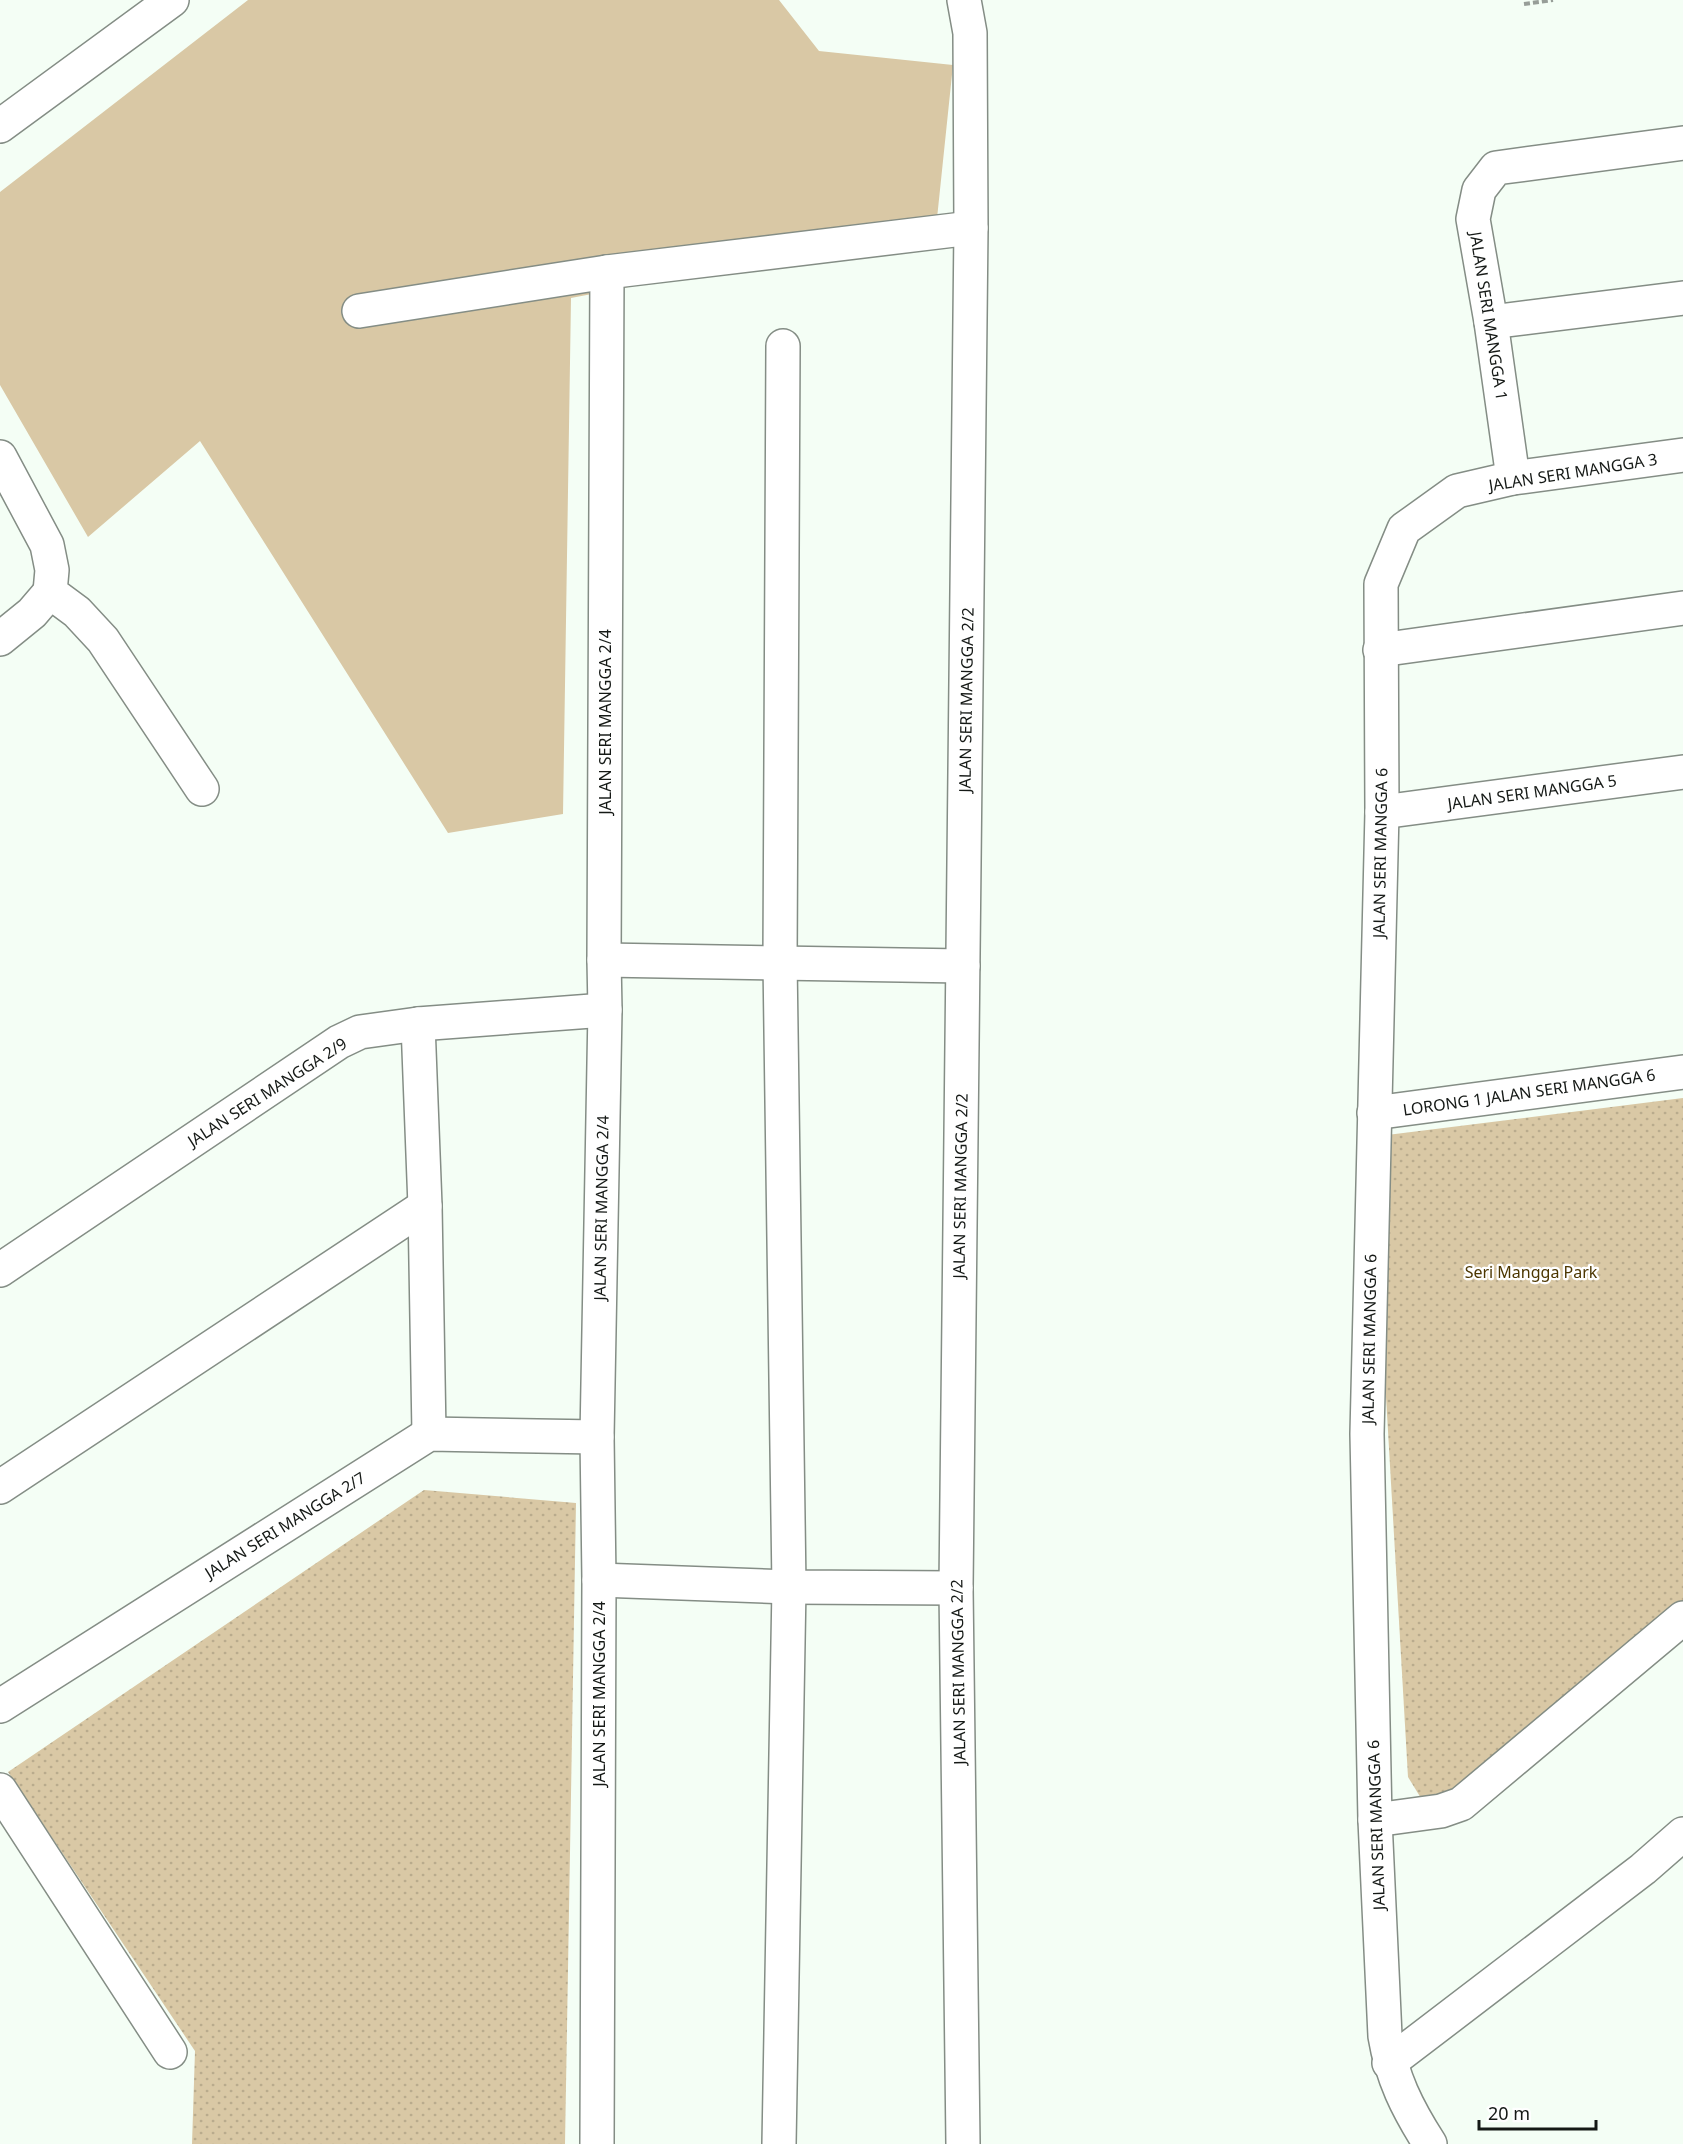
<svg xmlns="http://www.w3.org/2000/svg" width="1683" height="2144" viewBox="0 0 1683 2144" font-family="'Noto Sans',sans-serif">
<defs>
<pattern id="park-dots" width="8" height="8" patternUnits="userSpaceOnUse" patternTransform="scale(1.5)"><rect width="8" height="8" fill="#d9c8a5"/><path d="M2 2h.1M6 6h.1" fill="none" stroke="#b9ab8d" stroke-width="1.8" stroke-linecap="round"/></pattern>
</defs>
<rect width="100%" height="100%" fill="#f4fef5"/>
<path fill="#d9c8a5" d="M248 0H779L819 51 953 65 936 228 571 298 563 814 448 833 200 441 88 537 0 385V192Z"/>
<g fill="url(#park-dots)">
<path d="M1683 1098V1631L1435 1821 1408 1777 1371 1137Z"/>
<path d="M424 1490 576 1503 565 2144H192L195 2051 8 1772Z"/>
</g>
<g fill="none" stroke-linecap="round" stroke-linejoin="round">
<defs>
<g id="minor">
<path d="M0 126 172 0"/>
<path d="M359 311 607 272 971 228"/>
<path d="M1491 322 1683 298"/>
<path d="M0 457 47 545 52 570 50 592 77 612 103 640 202 789"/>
<path d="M1513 478 1491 322 1473 219 1479 190 1496 168 1683 143"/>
<path d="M0 639 32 613 50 592"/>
<path d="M1380 650 1683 608"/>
<path d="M1382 812 1683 772"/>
<path d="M604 960 963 966"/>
<path d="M418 1024 425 1206 429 1434"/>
<path d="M1374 1113 1683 1072"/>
<path d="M0 1270 339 1042 360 1032 418 1024 605 1010"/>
<path d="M0 1487 425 1206"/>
<path d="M599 1580 789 1587 956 1588"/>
<path d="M0 1706 429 1434 597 1437"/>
<path d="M0 1790 170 2052"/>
<path d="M1375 1820 1441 1811 1461 1804 1683 1618"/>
<path d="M1389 2063 1643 1869 1683 1834"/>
<path d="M597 2144 599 1580 597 1437 605 1010 604 960 607 272"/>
<path d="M779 2144 789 1587 780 961 783 346"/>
<path d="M963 2144 956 1588 971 228 970 33 964 0"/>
<path d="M1430 2144C1407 2108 1392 2078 1385 2036L1375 1820 1367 1434 1382 812 1381 584 1404 529 1457 491 1513 478 1683 455"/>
</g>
</defs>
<use href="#minor" stroke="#848d85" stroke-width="36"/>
<path stroke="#979e98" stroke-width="4" stroke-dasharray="6 3" stroke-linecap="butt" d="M1524 4 1553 0"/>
<use href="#minor" stroke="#fff" stroke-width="33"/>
</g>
<g text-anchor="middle" stroke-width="4.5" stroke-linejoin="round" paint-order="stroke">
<g font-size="16" fill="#151916" stroke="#fff">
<text transform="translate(1489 316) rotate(81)" y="6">JALAN SERI MANGGA 1</text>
<text transform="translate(1573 472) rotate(-9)" y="6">JALAN SERI MANGGA 3</text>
<text transform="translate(966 700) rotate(-89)" y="6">JALAN SERI MANGGA 2/2</text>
<text transform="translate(605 722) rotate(-90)" y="6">JALAN SERI MANGGA 2/4</text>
<text transform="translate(1532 792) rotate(-8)" y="6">JALAN SERI MANGGA 5</text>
<text transform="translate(1380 853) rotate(-89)" y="6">JALAN SERI MANGGA 6</text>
<text transform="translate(267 1092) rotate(-33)" y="6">JALAN SERI MANGGA 2/9</text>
<text transform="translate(1529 1092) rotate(-8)" y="6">LORONG 1 JALAN SERI MANGGA 6</text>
<text transform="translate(960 1186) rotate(-89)" y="6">JALAN SERI MANGGA 2/2</text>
<text transform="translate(601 1208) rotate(-89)" y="6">JALAN SERI MANGGA 2/4</text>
<text transform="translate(1369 1339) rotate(-89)" y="6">JALAN SERI MANGGA 6</text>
<text transform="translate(285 1525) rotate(-32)" y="6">JALAN SERI MANGGA 2/7</text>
<text transform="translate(958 1672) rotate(-91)" y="6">JALAN SERI MANGGA 2/2</text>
<text transform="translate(599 1694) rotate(-90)" y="6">JALAN SERI MANGGA 2/4</text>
<text transform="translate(1376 1825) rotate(-92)" y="6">JALAN SERI MANGGA 6</text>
</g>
<g font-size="16" fill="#4c3600" stroke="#fff">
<text x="1531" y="1278">Seri Mangga Park</text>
</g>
</g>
<path d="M1479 2120v9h117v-9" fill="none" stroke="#151916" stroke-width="3"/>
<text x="1488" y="2120" font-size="18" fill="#151916" stroke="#ffffff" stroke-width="4.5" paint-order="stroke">20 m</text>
</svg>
